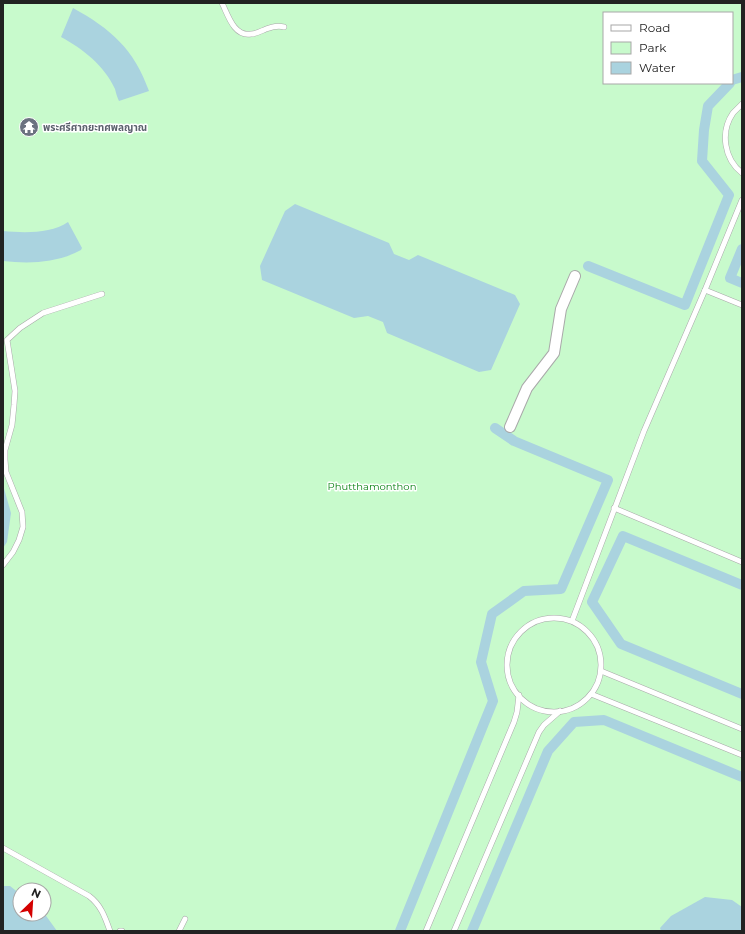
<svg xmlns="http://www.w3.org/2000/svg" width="745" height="934" viewBox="0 0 745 934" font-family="Montserrat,'Noto Sans Thai',sans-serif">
<rect width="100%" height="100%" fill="#f2efe9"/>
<path fill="#c8facc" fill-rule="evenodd" d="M3 3H742V931H3ZM604 13H732V83H604ZM20 890H44V914H20Z"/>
<g fill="#aad3df">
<path d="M73 8C111 29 134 49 149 91L119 101C117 97 116 93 115 89 104 65 83 49 61 37Z"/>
<path d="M295 204 389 243 394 254 409 260 418 255 515 295 520 304 491 370 479 372 387 333 383 322 368 316 354 318 262 280 260 266 285 211Z"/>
<path d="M68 222 82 248 81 250C57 263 30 264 3 261V231C23 233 51 234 68 222Z"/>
<path d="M3 485 11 513 7 542 3 548Z"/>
<path d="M3 886H10L20 894V914H44V913L57 931H3Z"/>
<path d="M705 897 732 900 742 907V931H661L660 928 671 916Z"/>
</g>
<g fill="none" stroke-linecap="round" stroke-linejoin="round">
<g stroke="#aad3df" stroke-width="10">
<path d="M732 80 742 77"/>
<path d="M742 249 730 278 742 283"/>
<path d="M588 266 685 305 729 195 702 161 704 130 708 106 730 83"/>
<path d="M742 585 623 536 592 602 621 644 742 694"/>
<path d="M400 931 493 701 481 662 492 614 524 591 561 589 608 480 514 441 495 428"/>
<path d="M472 931 548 751 574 722 604 720 742 777"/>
</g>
<defs>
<g id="lane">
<path d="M222 3C228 15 234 37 251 34 256 34 261 31 266 29 272 27 277 25 284 27"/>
<path d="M742 104C739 107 736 110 733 113 720 132 724 159 742 173"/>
<path d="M742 200 705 290 742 305"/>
<path d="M614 508 742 562"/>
<path d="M3 565 13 552 19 540 23 527 22 512 6 472 5 460V450L12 425 14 405 15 391 7 340 20 328 43 313 102 294"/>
<circle cx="554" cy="665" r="47"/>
<path d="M572 621 644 431 705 290"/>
<path d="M601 671 742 729"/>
<path d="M591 694 742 755"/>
<path d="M3 848 89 896C101 905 105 917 110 931"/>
<path d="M120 931H122"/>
<path d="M179 931 185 919"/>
<path d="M426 931 514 722 517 712 519 695"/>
<path d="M454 931 539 732 544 725 560 711"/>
</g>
<path id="street" d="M510 427 527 388 554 353 561 309 575 276"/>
</defs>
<use href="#lane" stroke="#a9a9a9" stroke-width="6"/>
<use href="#street" stroke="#a9a9a9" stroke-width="12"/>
<use href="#lane" stroke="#fff" stroke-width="5"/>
<use href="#street" stroke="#fff" stroke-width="10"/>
</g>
<defs>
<symbol id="temple-disc" viewBox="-11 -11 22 22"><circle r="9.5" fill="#6b7280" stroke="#fff"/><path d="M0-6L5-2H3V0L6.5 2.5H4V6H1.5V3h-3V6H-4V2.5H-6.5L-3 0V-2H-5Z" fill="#fff"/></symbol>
</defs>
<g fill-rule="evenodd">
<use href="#temple-disc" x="18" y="116" width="22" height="22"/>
</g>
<g text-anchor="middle" stroke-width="3" stroke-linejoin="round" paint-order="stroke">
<g font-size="10" font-weight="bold" fill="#5b616d" stroke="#fff" text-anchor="start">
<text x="43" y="131">พระศรีศากยะทศพลญาณ</text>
</g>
<g font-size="10" fill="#0c8416" stroke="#fff">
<text x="372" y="490">Phutthamonthon</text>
</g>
</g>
<rect width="745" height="934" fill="none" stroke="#222222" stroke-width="8"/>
<rect x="603" y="12" width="130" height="72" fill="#ffffff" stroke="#a7a7a7"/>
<rect x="611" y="25" width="20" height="6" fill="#ffffff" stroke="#a7a7a7"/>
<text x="639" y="32" font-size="12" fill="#222222">Road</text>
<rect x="611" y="42" width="20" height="12" fill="#c8facc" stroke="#a7a7a7"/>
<text x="639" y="52" font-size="12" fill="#222222">Park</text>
<rect x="611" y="62" width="20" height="12" fill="#aad3df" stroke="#a7a7a7"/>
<text x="639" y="72" font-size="12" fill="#222222">Water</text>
<g transform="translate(32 902) rotate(25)"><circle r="19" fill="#ffffff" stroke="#a7a7a7"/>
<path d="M0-3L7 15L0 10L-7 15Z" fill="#d40000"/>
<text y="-6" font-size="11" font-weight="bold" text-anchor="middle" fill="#222222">N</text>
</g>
</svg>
